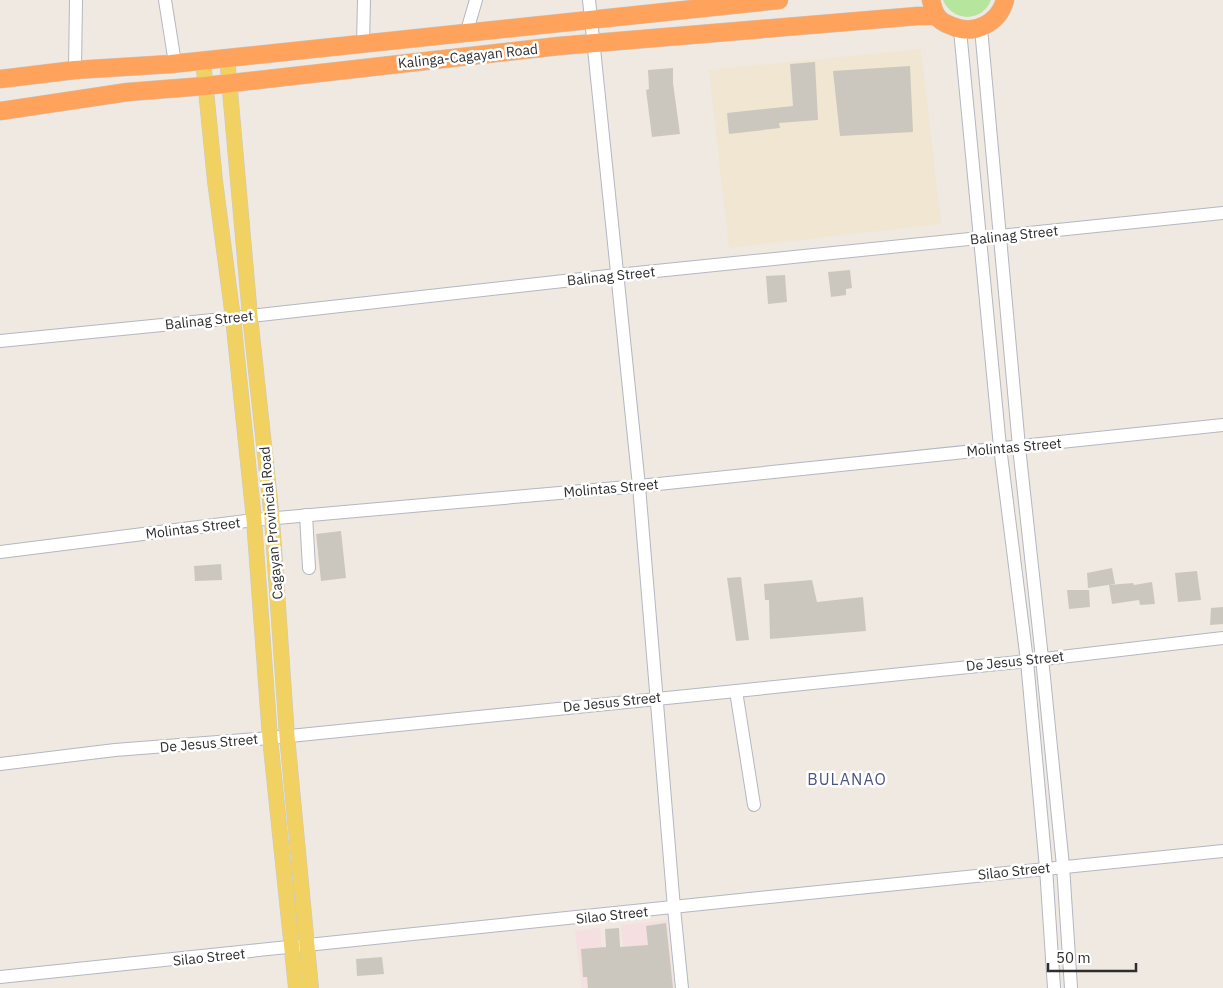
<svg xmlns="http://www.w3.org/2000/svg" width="1223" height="988" viewBox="0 0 1223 988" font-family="'IBM Plex Sans',sans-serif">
<rect width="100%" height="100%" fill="#efe9e1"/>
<path fill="#f0e6d1" d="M921 49 941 224 729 248 709 70Z"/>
<path fill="#f5dfe0" d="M667 920 674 988H582L575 931 600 928 604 975 626 973 621 925Z"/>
<path fill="#b6e59e" d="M943 0H991C982 23 952 22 943 0Z"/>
<g fill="#cbc7bf">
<path d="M815 62 818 120 779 123 780 128 729 134 727 113 793 106 790 64Z"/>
<path d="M910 66 913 132 840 136 833 71Z"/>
<path d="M673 68V83L680 134 652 137 646 90 649 89 648 70Z"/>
<path d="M850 270 852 288 846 289V295L831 297 828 272Z"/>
<path d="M785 275 787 302 768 304 766 276Z"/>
<path d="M341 531 346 578 321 581 316 534Z"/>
<path d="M221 564 222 580 195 581 194 566Z"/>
<path d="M1112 568 1115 584 1088 588 1087 573Z"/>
<path d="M1197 571 1201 600 1178 602 1175 573Z"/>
<path d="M741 577 749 640 736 641 727 578Z"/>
<path d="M812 580 817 602 863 597 866 631 770 639 769 600H765L764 584Z"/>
<path d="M1152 582 1155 604 1140 605 1139 600 1112 604 1109 585 1133 583 1134 585Z"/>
<path d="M1067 590H1089L1090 607 1069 609Z"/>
<path d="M1223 607V624L1210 625 1211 608Z"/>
<path d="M666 923 673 988H588L587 977H583L581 949 606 947 605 929 619 928 620 947 648 945 646 926Z"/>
<path d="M382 957 384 974 357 976 356 959Z"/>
</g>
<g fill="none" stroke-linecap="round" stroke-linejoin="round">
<defs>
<g id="minor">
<path d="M165 0 175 63"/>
<path d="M589 0 639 486 674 908 682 988"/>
<path d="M981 28 1019 447 1042 658 1063 866 1071 988"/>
<path d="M960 30 1000 447 1027 661 1046 868 1054 988"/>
<path d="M466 34 476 0"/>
<path d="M363 44 364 0"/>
<path d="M75 70 76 0"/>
<path d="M0 341 233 318 617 275 1223 213"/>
<path d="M306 515 309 568"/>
<path d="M0 552 254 520 639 486 1223 425"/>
<path d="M736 691 754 805"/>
<path d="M0 764 115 750 270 738 736 691 1027 661 1223 638"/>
<path d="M0 977C408 937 815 890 1223 851"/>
</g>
<g id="major">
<path d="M227 57 250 316 272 519 287 736 311 988"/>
<path d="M203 60 215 181 233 318 254 520 270 738 296 988"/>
</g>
<g id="highway">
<path d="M931 0C932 5 934 11 936 15 939 20 946 24 952 26 974 36 999 23 1005 0"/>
<path d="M0 79 75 70 171 64 779 0"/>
<path d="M0 111 128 92 205 86 559 46 918 16H937"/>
</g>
</defs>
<use href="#minor" stroke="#b4b7c1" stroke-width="14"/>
<use href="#major" stroke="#c9c9c9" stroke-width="16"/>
<use href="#highway" stroke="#c9c9c9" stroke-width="19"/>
<use href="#minor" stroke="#fff" stroke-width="12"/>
<use href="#major" stroke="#f2d163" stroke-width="15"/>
<use href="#highway" stroke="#ffa35c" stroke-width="18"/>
</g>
<g text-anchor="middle" stroke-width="5" stroke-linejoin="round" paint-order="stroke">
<g font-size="14" fill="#2e2e2e" stroke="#fff">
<text transform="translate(468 56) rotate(-6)" y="5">Kalinga-Cagayan Road</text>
<text transform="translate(1014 235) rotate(-6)" y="5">Balinag Street</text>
<text transform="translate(611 276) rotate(-6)" y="5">Balinag Street</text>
<text transform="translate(209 320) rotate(-6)" y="5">Balinag Street</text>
<text transform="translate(1014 447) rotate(-5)" y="5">Molintas Street</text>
<text transform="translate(611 488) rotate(-5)" y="5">Molintas Street</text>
<text transform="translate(271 523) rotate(-95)" y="5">Cagayan Provincial Road</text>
<text transform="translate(193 528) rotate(-7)" y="5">Molintas Street</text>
<text transform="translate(1015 661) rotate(-6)" y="5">De Jesus Street</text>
<text transform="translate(612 702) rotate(-6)" y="5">De Jesus Street</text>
<text transform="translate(209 743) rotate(-5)" y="5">De Jesus Street</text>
<text transform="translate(1014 871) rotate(-6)" y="5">Silao Street</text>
<text transform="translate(612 915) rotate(-6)" y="5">Silao Street</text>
<text transform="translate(209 957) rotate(-6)" y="5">Silao Street</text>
</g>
<g font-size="16" letter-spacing="1" fill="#4d5680" stroke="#fff">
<text x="847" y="785">BULANAO</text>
</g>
</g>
<path d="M1048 963v8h88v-8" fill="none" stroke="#2e2e2e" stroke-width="2.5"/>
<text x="1056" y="963" font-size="15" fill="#2e2e2e" stroke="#ffffff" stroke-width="4" paint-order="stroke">50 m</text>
</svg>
